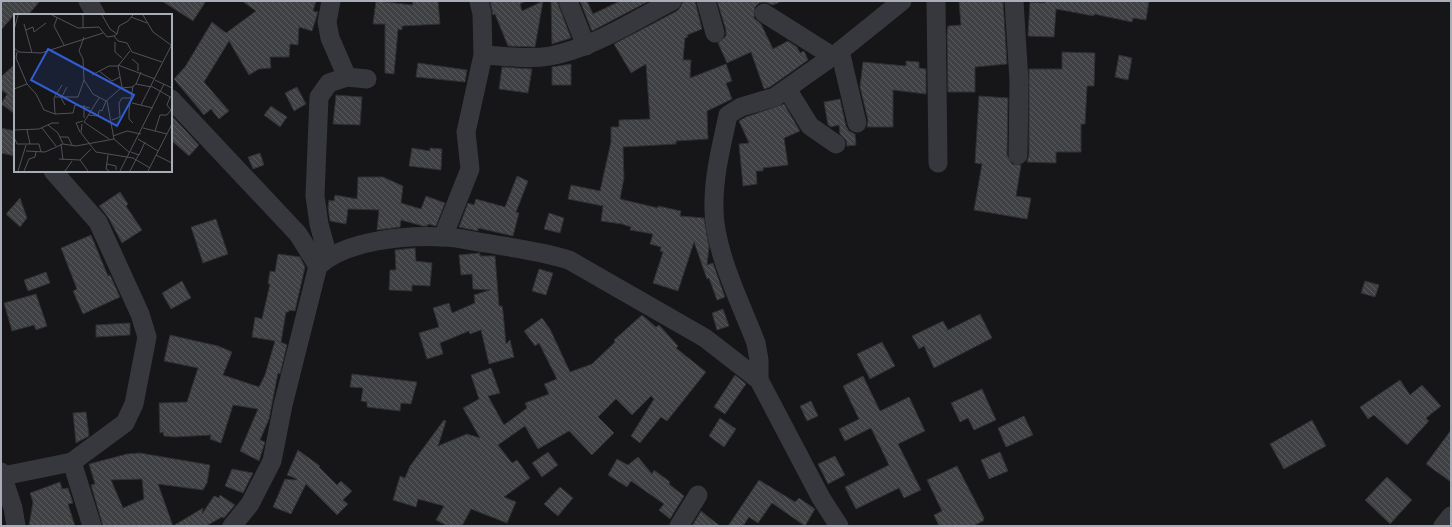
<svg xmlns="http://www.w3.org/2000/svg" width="1452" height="527" viewBox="0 0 1452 527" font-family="Quicksand,sans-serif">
<defs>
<pattern id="building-back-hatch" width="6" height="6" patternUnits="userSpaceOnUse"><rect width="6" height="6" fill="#404145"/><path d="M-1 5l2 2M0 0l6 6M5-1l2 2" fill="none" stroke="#595a5e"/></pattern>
</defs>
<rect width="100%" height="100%" fill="#161618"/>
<g fill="url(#building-back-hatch)" stroke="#303034" fill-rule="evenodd">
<path d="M1 1H40L28 15H14L1 30Z"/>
<path d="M162 1H206L193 21Z"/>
<path d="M242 1H316L313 11 318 12 312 31 299 27 298 45 290 44 289 57H270L271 68 259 69 249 75 229 41 204 82 229 111 219 119 211 109 204 115 174 79 185 67 212 22 226 33 256 11Z"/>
<path d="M376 1 413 5 412 1H438L440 24 402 26V30L398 29 394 74 385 73V24H373Z"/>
<path d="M490 1H526L520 4 522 11 543 1 535 47 508 46 495 14 493 15Z"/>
<path d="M551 1H557L571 38 552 44Z"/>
<path d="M580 1H587L593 14 620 1H649L592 31Z"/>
<path d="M683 1H695L702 29 687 35 688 37 685 38 683 60H691L690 78 726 64 732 81 726 83 732 99 707 111 708 139 676 141V144L623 147 624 178 620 199 658 208V206L681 211 680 216 704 218 709 247 707 265 713 263 725 297 717 300 709 278 707 279 694 242 678 291 653 283 663 252 660 251 661 247 650 244 653 234 630 230 631 227 622 224 601 221 603 206 568 199 571 185 600 191 611 142V127H619V120L650 119 646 64 631 73 614 44 677 11 681 6Z"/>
<path d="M717 1H782L773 5 765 2 759 3 755 7 754 18 761 24 773 49 788 41 797 47 800 53 804 51 808 60 770 87 764 89 751 52 727 63 718 43 726 36V30Z"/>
<path d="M959 1H1003L1007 64 975 67V92H948L947 34 948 26 961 25Z"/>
<path d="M1045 1H1149L1146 20 1133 18 1132 22 1094 14V16L1056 9 1054 37 1028 36 1030 2 1045 3Z"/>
<path d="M1062 52 1095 53 1094 86H1087L1085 124H1081V152H1056V163L1027 162 1029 155V69H1062Z"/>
<path d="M1119 55 1132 58 1128 80 1115 77Z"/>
<path d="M906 61 919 62V68L926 69V94L893 90V127H867L868 120 860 87 863 62 906 66Z"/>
<path d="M418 63 467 70 465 82 416 77Z"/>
<path d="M15 64V114L1 104 7 94 1 90V77Z"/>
<path d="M571 64V85H552V67Z"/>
<path d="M502 67 532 69 528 93 499 89Z"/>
<path d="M297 87 306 104 294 111 285 93Z"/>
<path d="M336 95 362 97 360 125 333 124Z"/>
<path d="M979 96 1008 98 1007 155 1012 164 1021 165 1016 196 1031 198 1027 219 974 210 982 164 975 163Z"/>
<path d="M840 99 846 126 849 131 855 134 856 145 847 146 846 140 840 134 839 125 831 127 828 125 824 102Z"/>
<path d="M784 104 800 131 784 138 788 165 763 168V171H756L757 184 743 186 739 144 749 143 739 121 746 117Z"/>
<path d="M271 106 287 117 280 127 264 115Z"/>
<path d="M171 115 199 145 189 156 172 141 171 142Z"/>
<path d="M1 128 15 131V156L1 153Z"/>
<path d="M412 148 430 151V148L442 149 441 170 409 166Z"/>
<path d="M260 153 264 165 253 169 248 157Z"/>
<path d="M517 176 528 181 516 212 519 213 513 236 478 228V231L459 227 468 203 474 205 476 199 505 207Z"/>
<path d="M358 177H383L403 186 401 203 421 209 426 196 445 203 436 226 428 224 427 226H423L401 220 400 227 377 230 379 210 348 209 346 224 330 221 328 207 329 200 334 201 335 195 357 199Z"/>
<path d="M120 192 128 204 126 206 142 230 122 243 108 217 99 206Z"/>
<path d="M20 198 27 218 20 227 6 214Z"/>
<path d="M549 213 564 218 560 233 544 229Z"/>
<path d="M216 219 228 254 203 263 191 227Z"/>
<path d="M91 235 108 276 110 275 120 297 83 314 73 291 77 289 61 248Z"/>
<path d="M415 248 416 261 432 263 430 286 412 285V291L389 290 390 270H396L395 250Z"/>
<path d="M480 253V256H495L499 306H502L503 312 506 344 510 340 514 357 489 364 481 330 470 334 469 331 440 343 443 354 427 359 419 333 439 327 433 308 449 303 452 313 475 303 474 295 490 290 473 289 472 274 461 275 459 255Z"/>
<path d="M278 254 300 257 305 267 295 311 289 310V312H286L281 342 287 345 280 374 278 373 269 419 260 440 265 442 259 461 240 451 258 409 233 405 221 443 210 439 211 435 175 437 164 436 163 432 160 433 159 403 187 402 198 368 164 361 170 335 218 346 232 352 223 375 259 387 265 375 275 341 252 337 255 317 262 319 270 284H268L270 271 275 272Z"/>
<path d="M539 269 553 273 546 295 532 291Z"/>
<path d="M46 272 50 283 28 291 24 280Z"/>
<path d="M182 281 191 298 171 309 162 293Z"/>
<path d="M1365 281 1379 285 1375 297 1361 293Z"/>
<path d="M36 294 47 326 36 330 34 325 12 331 4 303Z"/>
<path d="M723 309 729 326 717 330 712 313Z"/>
<path d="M980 314 992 338 934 368 924 346 919 349 912 336 943 321 948 330Z"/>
<path d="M642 315 656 327 659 325 678 346 676 348 706 372 667 421 661 417 640 443 631 436 654 399 651 396 632 415 616 399 598 417 614 433 592 455 569 431 538 449 525 426 498 445 512 463 517 460 530 478 504 497 516 502 507 523 471 509 462 526H448L436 520 444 506 418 499 416 507 393 500 400 476 405 478 410 466 444 420 446 421 438 446 467 434 480 438 463 408 479 399 471 375 491 368 500 393 488 396 504 425 527 408 525 403 549 394 544 384 557 379 539 343 535 346 524 331 542 318 550 329 570 372 592 364 615 342 614 340Z"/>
<path d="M130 323V335L96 337V325Z"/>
<path d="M882 342 895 366 870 379 857 354Z"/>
<path d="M352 374 417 382 411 404 401 403 400 411 367 407V402L361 401 363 388 350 387Z"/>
<path d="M735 375 746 384 725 414 714 407Z"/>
<path d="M863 376 880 411 909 397 925 431 898 444 921 490 904 498 899 488 856 509 845 487 889 465 871 428 845 441 839 429 859 419 843 386Z"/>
<path d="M1400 380 1410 395 1422 385 1441 406 1426 418 1429 421 1407 445 1374 415 1368 419 1360 407Z"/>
<path d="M982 389 996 420 974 430 968 418 960 422 951 403Z"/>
<path d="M811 401 818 416 807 421 800 406Z"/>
<path d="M86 412 89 436 76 443 73 413Z"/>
<path d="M1024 416 1033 435 1006 447 998 428Z"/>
<path d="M720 418 736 429 724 447 709 436Z"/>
<path d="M1312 420 1326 446 1284 469 1270 444Z"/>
<path d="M1451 430V482L1426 464Z"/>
<path d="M298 450 320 466 319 467 337 485 341 481 352 491 343 500 348 504 337 515 306 484 291 514 273 507 285 479 296 480 297 479 287 475Z"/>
<path d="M548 452 558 465 542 477 532 463Z"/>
<path d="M1000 452 1008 471 989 479 981 460Z"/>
<path d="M140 453 210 465 207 483 203 490 158 484 173 526H103L91 485 95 484 89 464 127 454ZM142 479 144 499 123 508 111 480Z"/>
<path d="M835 456 845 475 828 484 818 464Z"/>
<path d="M638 457 652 474 654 470 670 482 669 484 684 496 670 519 659 510 664 504 631 481 627 487 608 475 617 459 628 465Z"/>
<path d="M957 466 984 518 983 521 973 526H939L934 515 942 511 927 480Z"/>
<path d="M232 469 253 473 243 493 225 486Z"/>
<path d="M1387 477 1412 500 1390 524 1365 500Z"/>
<path d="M759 480 795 502 799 498 815 509 805 526 772 503 758 523 749 517 743 526H728Z"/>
<path d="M60 482 62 489 68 488 73 503 68 504 75 526H29L33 502 30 493Z"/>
<path d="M560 487 573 498 558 516 544 504Z"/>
<path d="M220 495 235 505 224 518 222 517 206 526H173L203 508 202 514 214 496 219 498Z"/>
<path d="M701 511 720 526H692Z"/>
</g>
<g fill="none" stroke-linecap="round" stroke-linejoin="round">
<g stroke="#37383d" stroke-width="19">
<path d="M88 1 96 15"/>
<path d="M331 1 327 22 330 38 347 77"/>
<path d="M568 1 586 46"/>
<path d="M706 1 715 33"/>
<path d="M936 1 938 163"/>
<path d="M1014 1 1019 81 1018 155"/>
<path d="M764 13 832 56"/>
<path d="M840 51 857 123"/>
<path d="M483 55C505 56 528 60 550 56 593 48 633 21 672 1"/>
<path d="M787 89 810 126 836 144"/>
<path d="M171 99 298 234 318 266"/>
<path d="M443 237 470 169 466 132 483 55 482 14 479 1"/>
<path d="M328 257 319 224 315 196 319 97 329 83 347 77 367 79"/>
<path d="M759 380V360L756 343C740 301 712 247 714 203 714 173 722 144 728 115L741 107 775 97 840 51 902 1"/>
<path d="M72 462 92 526"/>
<path d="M1 472 13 508 16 526"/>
<path d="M3 476 72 462 125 423 134 404 147 337 140 314 98 222 53 171"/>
<path d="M232 526 250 504 272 461 283 405 318 266C346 240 406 235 443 237 457 237 471 241 485 243 514 248 541 251 569 260L705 338 759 380 821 498 839 526"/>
<path d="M679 526 698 495"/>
<path d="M1443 526 1451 516"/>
</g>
</g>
<g transform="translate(14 14)">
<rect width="158" height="158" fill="#161618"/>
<path fill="none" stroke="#505258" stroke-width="1" d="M38 1 64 14 85 13 93 23 100 22 103 20 96 15 88 1M69 1V14M129 1 139 18 157 31M117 3 133 9M43 4 40 12 50 31M10 10 18 39M0 16 4 1M12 16 19 13 20 18 32 9M103 20 105 12 114 7 119 1M100 22 104 27 113 29 118 38 148 48M70 23 65 37 69 45 70 66 79 80 92 87 107 74 118 73 122 70 137 73M101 28V38L108 44M0 34 5 38 27 39 89 19M118 45 124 50V57M104 51 141 65M104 52 108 73M85 57 98 67 106 63M78 61 95 52H104L116 37M141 66 158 74M13 70 22 80 30 96 41 100M122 70 127 58M48 71 40 84 41 100 59 99 61 91 76 94M119 72 115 96V105L119 109M137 72 158 84M0 75 13 70 2 44 3 38M41 83H64L70 66M85 84 70 108 95 125M93 87 100 125M118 89 139 94M51 91 47 84 53 73M127 91 158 30M85 96 88 97 92 87M74 101 84 102 85 97M70 104V91M98 106 106 103 105 89 108 84H118M68 110 67 119 82 138 119 144 136 154M34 111 44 119 49 130M28 114 42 132M129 114 153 120M0 116 25 115 38 109H45M13 116 16 130M141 117 146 101H153L157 96 153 91 156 83M66 118 62 109 69 107M99 122 113 117 127 120M0 123 3 130H25L27 138M46 123H54L58 131M124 125 144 137M47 130 49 146M12 137 31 138 49 130 62 132 100 125 116 139M117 138 125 141 131 128M94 141 92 155 95 157M142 141 158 149M45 145 66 146 77 135M66 146 74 157M93 150 102 152V156M4 157 12 131M10 157 15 145 21 143 22 138M51 157 58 147M106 157 150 70M116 157 125 140M134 157 158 110"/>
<path fill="#325cd3" fill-opacity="0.15" stroke="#325cd3" stroke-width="2" d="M34 35 120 81 103 112 17 66Z"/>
<rect width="158" height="158" fill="none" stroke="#a8adb8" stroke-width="2"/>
</g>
<rect width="1452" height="527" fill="none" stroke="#a8adb8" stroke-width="4"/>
</svg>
